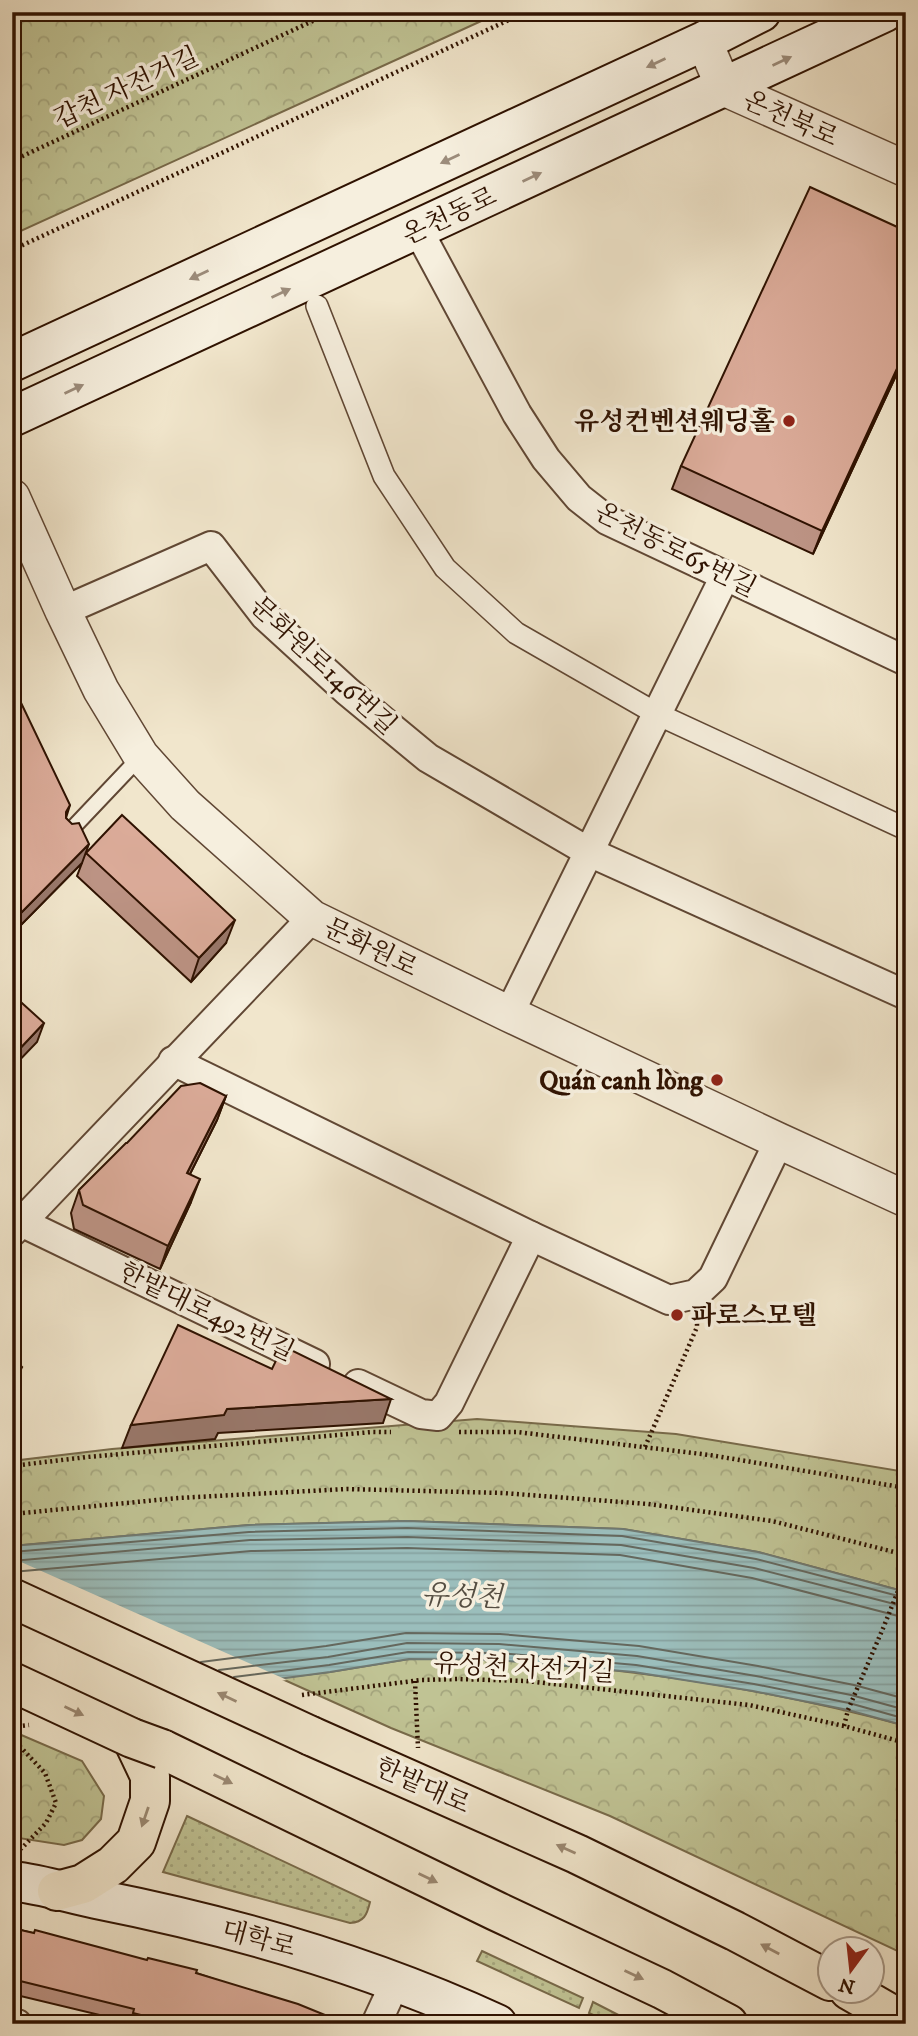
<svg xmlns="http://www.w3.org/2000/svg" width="918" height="2036" viewBox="0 0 918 2036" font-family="'IM FELL DW Pica','Noto Serif KR',serif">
<defs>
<pattern id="grass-dots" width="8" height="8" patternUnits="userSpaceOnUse" patternTransform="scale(1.75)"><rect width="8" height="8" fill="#c0c394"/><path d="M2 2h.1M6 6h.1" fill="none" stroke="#a5a67e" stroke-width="1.8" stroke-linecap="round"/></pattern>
<pattern id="forest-crowns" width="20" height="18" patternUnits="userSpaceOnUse" patternTransform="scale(1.75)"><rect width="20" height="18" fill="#c0c394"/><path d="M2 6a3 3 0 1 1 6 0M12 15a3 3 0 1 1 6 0" fill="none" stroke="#a5a67e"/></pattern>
<pattern id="water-rules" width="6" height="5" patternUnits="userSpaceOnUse" patternTransform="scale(1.75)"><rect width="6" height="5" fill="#9bbebc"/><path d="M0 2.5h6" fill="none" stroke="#86a2a0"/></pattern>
</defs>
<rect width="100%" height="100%" fill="#f1e6cc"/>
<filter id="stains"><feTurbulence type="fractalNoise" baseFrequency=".00286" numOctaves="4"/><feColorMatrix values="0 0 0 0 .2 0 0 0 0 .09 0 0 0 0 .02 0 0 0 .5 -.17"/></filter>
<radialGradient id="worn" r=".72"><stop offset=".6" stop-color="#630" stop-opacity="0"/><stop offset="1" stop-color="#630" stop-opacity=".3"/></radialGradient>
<g fill="url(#grass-dots)" stroke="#786a4a" stroke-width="2">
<path d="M187 1816 370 1902C367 1915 364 1922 350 1923L163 1872Z"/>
<path d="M482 1951 583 1998 579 2008 477 1961Z"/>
<path d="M593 2002 636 2024H612L589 2013Z"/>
</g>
<g fill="url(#forest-crowns)" stroke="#786a4a" stroke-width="2">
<path d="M37 12H501L12 235V23Z"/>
<path d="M477 1419 676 1434 906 1472V1592L758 1552 623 1529 407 1521 249 1525 12 1546V1461L112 1449Z"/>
<path d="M409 1659C440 1659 470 1658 500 1660 637 1669 774 1690 906 1726V1955L610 1816 391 1728 280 1678 330 1672Z"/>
<path d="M12 1731 82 1761 104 1796 101 1819 82 1840 64 1845 12 1837Z"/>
</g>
<path fill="url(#water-rules)" stroke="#707971" stroke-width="2" d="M407 1521 623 1529 758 1552 906 1592V1726L848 1710 753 1691 634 1672 498 1660 409 1659 330 1672 12 1715V1546L249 1525Z"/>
<path fill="#f1e6cc" d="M12 1558 287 1680 12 1718Z"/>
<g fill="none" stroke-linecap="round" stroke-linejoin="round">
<g stroke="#65685e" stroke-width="2">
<path d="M12 1552 249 1532 407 1528 622 1536 756 1559 906 1598"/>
<path d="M12 1561 250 1540 407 1537 621 1545 754 1568 906 1607"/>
<path d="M12 1572 251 1551 407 1548 620 1555 752 1578 906 1618"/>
<path d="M201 1662 326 1646 406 1633 500 1634 639 1646 758 1666 854 1685 906 1699"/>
<path d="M219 1670 328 1657 407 1643 499 1644 637 1656 756 1676 851 1695 906 1710"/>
<path d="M234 1677 329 1665 408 1652 499 1653 636 1665 754 1684 849 1703 906 1719"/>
</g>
<defs>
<path id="service" d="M68 833 141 756"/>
<path id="pedestrian" d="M317 306 384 476 445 568 516 633 657 714 906 829"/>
<g id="minor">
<path d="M418 230 517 414 546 459 579 498 607 520 906 661"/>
<path d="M63 611 211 546 265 616 347 691 428 758 589 852 906 995"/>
<path d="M509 1014 725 576"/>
<path d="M173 1061 531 1236 669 1300 696 1294 713 1278 779 1141"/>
<path d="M21 1222 315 1364"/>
<path d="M12 1232 312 918"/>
<path d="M358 1384 421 1414 438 1416 449 1403 531 1236"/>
<path d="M12 2023 17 2024"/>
<path d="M376 2024 396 1981"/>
</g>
<g id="tertiary">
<path d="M704 41 724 88 906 169"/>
<path d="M12 497 63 611 101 690 141 756 185 805 312 918 509 1014 779 1141 906 1199"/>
</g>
<g id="secondary">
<path d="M12 362 704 41 761 12"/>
<path d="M12 417 885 12"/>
<path d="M12 1881C40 1884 68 1893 96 1899 233 1926 369 1965 497 2024"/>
</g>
<g id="primary">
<path d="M311 1736 577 1854 735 1931 830 1981"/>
<path d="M162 1749 496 1911 662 1989 728 2024"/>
<path d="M57 1891 83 1884 113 1865 136 1842 150 1801V1776L132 1738"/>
<path d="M849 1990 906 2023"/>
</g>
</defs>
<use href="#service" stroke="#604734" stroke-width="18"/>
<use href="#pedestrian" stroke="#604734" stroke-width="24"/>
<use href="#minor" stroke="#604734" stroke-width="32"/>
<use href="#tertiary" stroke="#604734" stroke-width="38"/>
<use href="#secondary" stroke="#2f1201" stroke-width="42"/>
<use href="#primary" stroke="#2f1201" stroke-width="42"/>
<g stroke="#2f1201" stroke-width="4.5" stroke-dasharray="2 3.5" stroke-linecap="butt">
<path d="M12 161 332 12"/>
<path d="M12 250 526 12"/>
<path d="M459 1432H517L710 1455 906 1488"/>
<path d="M645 1447 697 1327V1320"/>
<path d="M12 1466 87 1457 372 1432H391"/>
<path d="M12 1514 178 1498 347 1489 503 1493 648 1504 772 1521 906 1555"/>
<path d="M415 1681 418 1748"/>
<path d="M302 1695 421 1680 458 1679 526 1681 749 1705 844 1726 906 1743"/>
<path d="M844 1726 848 1710 884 1626 906 1571"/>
<path d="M12 1727 29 1725"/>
<path d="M12 1738 45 1773 56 1803 46 1823 21 1849"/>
</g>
<use href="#service" stroke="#f6efde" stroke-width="14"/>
<use href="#pedestrian" stroke="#f6efde" stroke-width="21"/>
<use href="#minor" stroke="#f6efde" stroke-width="28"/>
<use href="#tertiary" stroke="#f6efde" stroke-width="35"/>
<use href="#secondary" stroke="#f6efde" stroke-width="38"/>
<use href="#primary" stroke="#f1e6cc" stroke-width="38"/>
<defs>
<g id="primary-bridge">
<path d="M12 1598 311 1736"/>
<path d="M12 1682 132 1738 162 1749"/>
</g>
</defs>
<use href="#primary-bridge" stroke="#2f1201" stroke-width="42" stroke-linecap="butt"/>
<use href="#primary-bridge" stroke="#f1e6cc" stroke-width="38"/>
</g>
<g fill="#bc9384" stroke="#2f1201" stroke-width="2">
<path d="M906 354 813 554 672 489 681 466Z"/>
<path d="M70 805 66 818 86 853 226 943 191 982 77 876 82 863 12 934Z"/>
<path d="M226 1096 217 1120 190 1174 191 1202 160 1269 74 1229 71 1213 79 1190 127 1143Z"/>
<path d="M12 1928 196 1973 347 2024H129V2022L12 1994Z"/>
</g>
<g fill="#99786b" stroke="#2f1201" stroke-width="2">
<path d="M906 349V354L813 554 822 531Z"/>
<path d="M89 844 82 863 12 934V922Z"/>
<path d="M235 920 226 943 191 982 199 958Z"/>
<path d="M44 1023 37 1042 12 1068V1057Z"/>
<path d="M226 1096 217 1120 179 1196 187 1173Z"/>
<path d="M200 1179 191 1202 160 1269 168 1246Z"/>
<path d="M22 1367 13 1390 12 1392V1376Z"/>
<path d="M391 1399 383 1423 218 1433 215 1439 122 1448 131 1425 227 1409Z"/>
</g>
<g fill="#dbab99" stroke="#2f1201" stroke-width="2">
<path d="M810 187 906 231V349L822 531 681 466Z"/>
<path d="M12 684 70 805 66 812V818L72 824 79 823 89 844 12 922Z"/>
<path d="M122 815 235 920 199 958 86 853Z"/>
<path d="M12 994 44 1023 12 1057Z"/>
<path d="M200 1083 226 1096 187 1173 200 1179 168 1246 83 1205 79 1190 126 1143H127L181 1086Z"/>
<path d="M178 1325 272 1369 283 1346 391 1399 227 1409 224 1415 131 1425Z"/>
<path d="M12 1357 22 1367 12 1376Z"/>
<path d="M12 1928 34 1933 35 1930 147 1960 148 1958 197 1970 196 1973 298 2004 347 2024H176L133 2013 134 2009 16 1980 14 1989 12 1988Z"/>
</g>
<defs><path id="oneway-solid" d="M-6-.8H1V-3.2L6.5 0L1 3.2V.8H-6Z" transform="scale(1.75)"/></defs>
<g fill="#9c8c7b">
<use href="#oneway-solid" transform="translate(782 61) rotate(-25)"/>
<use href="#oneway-solid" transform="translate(656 63) rotate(155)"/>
<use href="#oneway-solid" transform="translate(450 159) rotate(155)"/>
<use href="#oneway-solid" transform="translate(532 177) rotate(-25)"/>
<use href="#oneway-solid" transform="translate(199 275) rotate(155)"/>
<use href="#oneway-solid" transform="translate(281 293) rotate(-25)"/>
<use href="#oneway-solid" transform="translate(74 389) rotate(-25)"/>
</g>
<g fill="#9a8771">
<use href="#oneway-solid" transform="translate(227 1697) rotate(-155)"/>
<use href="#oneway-solid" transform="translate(74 1711) rotate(25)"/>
<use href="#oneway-solid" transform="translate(223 1779) rotate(26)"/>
<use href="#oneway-solid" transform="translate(145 1817) rotate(109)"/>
<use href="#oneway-solid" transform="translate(566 1849) rotate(-156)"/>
<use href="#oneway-solid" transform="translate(428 1878) rotate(26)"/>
<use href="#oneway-solid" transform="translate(770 1949) rotate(-152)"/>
<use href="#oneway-solid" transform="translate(634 1975) rotate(25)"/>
</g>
<g fill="#8f2418" stroke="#f6efde" stroke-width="2.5">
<circle cx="789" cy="421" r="7"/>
<circle cx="717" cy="1080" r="7"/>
<circle cx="677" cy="1315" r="7"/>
</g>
<g text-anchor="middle" stroke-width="7" stroke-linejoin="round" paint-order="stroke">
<g font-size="26" fill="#2f1201" stroke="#f6efde">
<text transform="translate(126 87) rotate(-25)" y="9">갑천 자전거길</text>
<text transform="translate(791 118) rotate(24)" y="9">온천북로</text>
<text transform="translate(449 215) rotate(-25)" y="9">온천동로</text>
<text transform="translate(676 549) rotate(27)" y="9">온천동로65번길</text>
<text transform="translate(324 665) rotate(43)" y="9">문화원로146번길</text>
<text transform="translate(371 947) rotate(26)" y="9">문화원로</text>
<text transform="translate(207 1311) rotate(26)" y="9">한밭대로492번길</text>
<text transform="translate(524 1667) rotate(3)" y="9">유성천 자전거길</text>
<text transform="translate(423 1785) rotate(24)" y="9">한밭대로</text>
<text transform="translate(259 1938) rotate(15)" y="9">대학로</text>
</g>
<g font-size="26" font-weight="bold" fill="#2f1201" stroke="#f6efde" text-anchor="end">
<text x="775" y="430">유성컨벤션웨딩홀</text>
<text x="703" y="1089">Quán canh lòng</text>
<text x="691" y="1324" text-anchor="start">파로스모텔</text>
</g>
<g font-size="28" font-style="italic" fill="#554e42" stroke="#f6efde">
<text transform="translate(462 1595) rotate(2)" y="10">유성천</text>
</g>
</g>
<rect width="918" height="2036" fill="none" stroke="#f1e6cc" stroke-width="42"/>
<rect x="14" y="14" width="890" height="2008" fill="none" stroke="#2f1201" stroke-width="3.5"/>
<rect x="21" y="21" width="876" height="1994" fill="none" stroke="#2f1201" stroke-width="2"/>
<g transform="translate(851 1970) rotate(195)"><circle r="33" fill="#f6efde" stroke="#a69786" stroke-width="2"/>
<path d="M0-5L12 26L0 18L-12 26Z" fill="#8f2418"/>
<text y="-10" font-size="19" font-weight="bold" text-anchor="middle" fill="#2f1201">N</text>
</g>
<rect width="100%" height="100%" filter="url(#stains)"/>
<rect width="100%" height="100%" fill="url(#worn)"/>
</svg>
